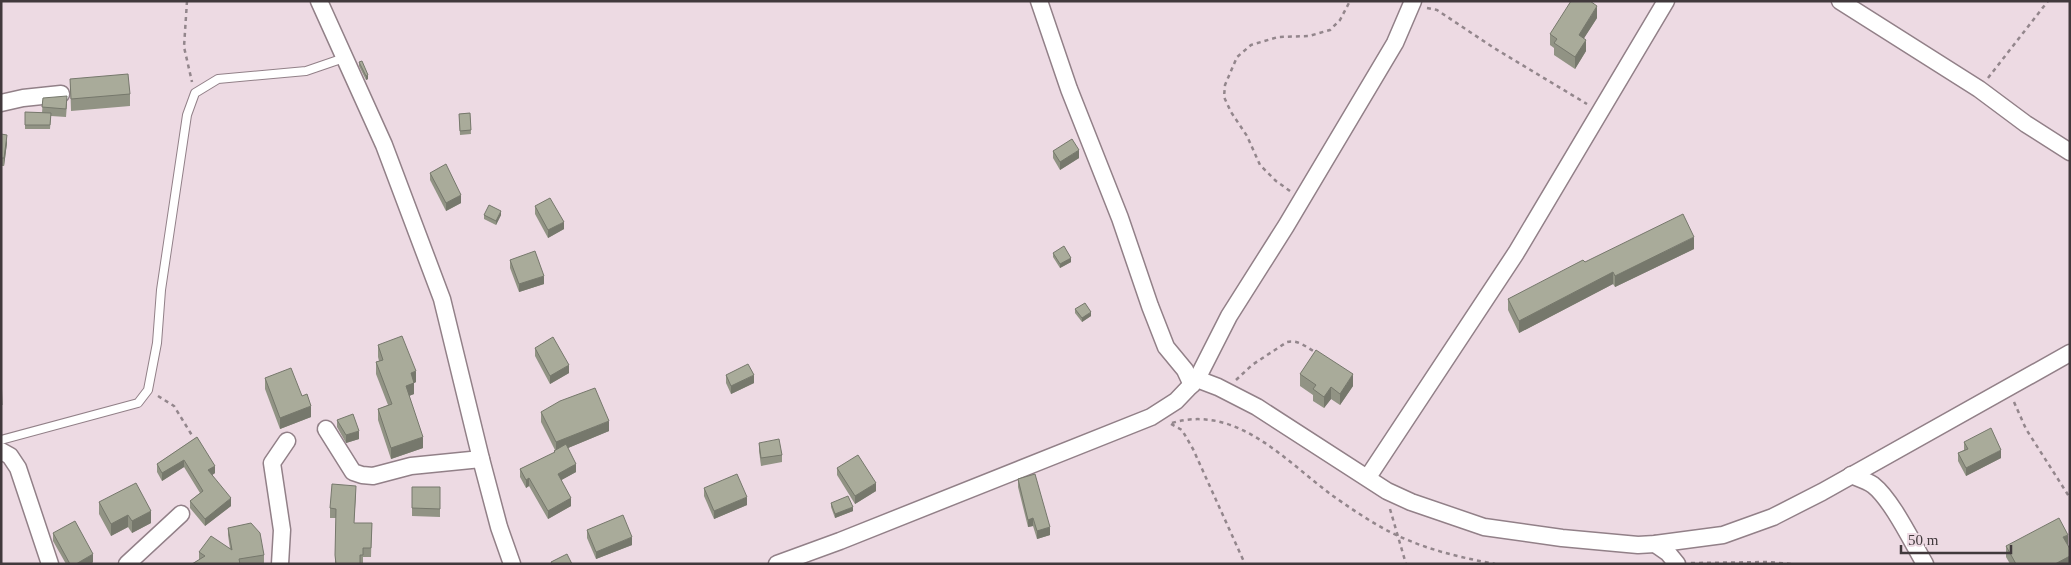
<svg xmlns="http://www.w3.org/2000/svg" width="2071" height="565" viewBox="0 0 2071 565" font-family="'Times New Roman',serif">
<rect width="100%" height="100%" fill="#eddae3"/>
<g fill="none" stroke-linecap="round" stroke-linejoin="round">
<defs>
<path id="lane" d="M1 440 138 403 148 390 157 343 161 290 187 115 195 93 218 79 306 71 344 58"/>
<g id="street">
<path d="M319 1 384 145 442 299 481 459 499 527 512 564"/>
<path d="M1039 1 1069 89 1120 218 1150 306 1166 347 1185 370 1192 385"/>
<path d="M1840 1 1979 89 2026 124 2070 152"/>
<path d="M1 103 23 98 61 94"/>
<path d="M1197 379 1229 316 1286 226 1395 43 1413 1"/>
<path d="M326 429 353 472 362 475 373 476 411 466 481 459"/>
<path d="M1 451 10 456 18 468 50 564"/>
<path d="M1851 475C1858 478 1867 481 1873 485 1892 500 1912 542 1925 564"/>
<path d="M1368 477 1516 253 1666 1"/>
<path d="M1655 544 1668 553 1677 564"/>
<path d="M127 564 181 514"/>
<path d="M280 564 282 530 272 463 287 441"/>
<path d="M777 564 840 541 1151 417 1176 401 1197 379 1218 387 1257 407 1387 491 1411 502 1484 527 1562 538 1638 545 1655 544 1723 535 1773 517 1822 492 2070 353"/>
</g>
</defs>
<use href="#lane" stroke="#928088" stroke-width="10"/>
<use href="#street" stroke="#928088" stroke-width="19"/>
<g stroke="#93868c" stroke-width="2.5" stroke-dasharray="4 4" stroke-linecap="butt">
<path d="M187 1 184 47 192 82"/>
<path d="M1427 8 1437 10 1494 48 1587 104"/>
<path d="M1988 78 2048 1"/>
<path d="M1290 191 1276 181 1260 165 1247 136 1231 112 1224 97 1225 85 1237 57 1251 45 1278 37 1309 36 1330 30 1340 20 1350 1"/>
<path d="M1236 380 1252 365 1287 342C1298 339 1307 348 1317 353"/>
<path d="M158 396 174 406 193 437"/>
<path d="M2014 402 2026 429 2070 498"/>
<path d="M1172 423C1235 404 1284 459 1329 493 1347 506 1369 521 1390 532 1424 549 1458 557 1495 564"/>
<path d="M1171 424 1182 430 1193 449 1245 564"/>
<path d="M1390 509 1406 564"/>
<path d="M1691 563 1768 562 1792 564"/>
</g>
<use href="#lane" stroke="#fff" stroke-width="8"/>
<use href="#street" stroke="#fff" stroke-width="16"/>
</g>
<g fill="#919384">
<path d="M1597 18 1584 38 1586 51 1575 69 1554 55V48L1550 45V34Z"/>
<path d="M359 62 368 79 366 80 359 66Z"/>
<path d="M70 79 130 94V106L71 111Z"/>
<path d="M43 98 67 104 66 117 51 116 50 129H25V112L42 113Z"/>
<path d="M470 113 471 134 460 135 459 114Z"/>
<path d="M1 134 7 143 4 166H1Z"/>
<path d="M1053 151 1079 158 1060 170 1053 158Z"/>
<path d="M430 173 461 203 446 211 430 180Z"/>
<path d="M535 206 564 229 548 238 535 214Z"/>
<path d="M484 215H501L496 225 484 219Z"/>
<path d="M1694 249 1615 287 1613 284 1519 333 1508 310V299L1585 262Z"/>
<path d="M1053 253 1071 262 1060 268 1053 257Z"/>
<path d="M510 260 544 284 519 292 510 268Z"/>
<path d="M1075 309 1091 316 1082 322 1075 313Z"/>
<path d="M378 345 416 382 414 383V394L409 396 423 448 391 459 378 420V409L388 405 376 374V362L379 361 378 357Z"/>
<path d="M535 348 569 373 550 384 535 356Z"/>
<path d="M1 373 2 416H1Z"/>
<path d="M1300 374 1353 386 1340 405 1331 399 1324 408 1313 401V395L1300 386Z"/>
<path d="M726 375 754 383 731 394 726 383Z"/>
<path d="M265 378 302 396 311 417 280 429 265 389Z"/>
<path d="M541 412 609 431 568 448 576 472 561 480 571 506 548 519 529 486 526 488 520 477V469L554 453V451L555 450 541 422Z"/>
<path d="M337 420 359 439 346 443 337 427Z"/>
<path d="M197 437 215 473 212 475 231 506 205 526 190 508V501L200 493 184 467 162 481 157 472V464Z"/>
<path d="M1964 442 2001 458 1966 476 1958 461V453L1964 450Z"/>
<path d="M759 443 782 455V462L761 466 759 451Z"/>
<path d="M837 468 876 491 855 504 837 475Z"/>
<path d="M1018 479 1050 535 1037 539 1033 526 1028 527 1018 487Z"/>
<path d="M412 487H440V517L412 516Z"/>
<path d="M704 488 747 505 714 519 704 496Z"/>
<path d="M356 495 354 523H372L371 557H363V564H335L336 518H330V508Z"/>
<path d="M99 502 151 523 132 533 128 527 111 536 99 514Z"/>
<path d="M831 503 853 511 835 518 831 507Z"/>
<path d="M228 528 264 555V563L256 564H192L199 560V552L230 549 228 535Z"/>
<path d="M587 530 632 545 596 559 587 538Z"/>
<path d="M53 533 93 562 91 564H66L53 541Z"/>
<path d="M2006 546H2068L2070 564H2010L2006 557Z"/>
</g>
<g fill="#76786c">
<path d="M1597 6V18L1579 46V35Z"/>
<path d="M1586 40V51L1575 69V57Z"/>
<path d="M368 75V79L366 80V76Z"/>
<path d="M7 135V143L4 166V158Z"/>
<path d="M1079 150V158L1060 170V162Z"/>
<path d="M461 195V203L446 211V203Z"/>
<path d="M501 211V215L496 225V221Z"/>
<path d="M564 222V229L548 238V230Z"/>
<path d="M1694 237V249L1615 287V276Z"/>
<path d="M1071 258V262L1060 268V264Z"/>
<path d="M1613 272V284L1519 333V321Z"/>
<path d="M544 276V284L519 292V284Z"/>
<path d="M1091 312V316L1082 322V318Z"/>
<path d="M569 365V373L550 384V376Z"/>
<path d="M416 371V382L414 383V394L406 397V386L411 373Z"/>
<path d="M1353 374V386L1340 405V394Z"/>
<path d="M754 375V383L731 394V386Z"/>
<path d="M1331 387V399L1324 408V397Z"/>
<path d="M311 406V417L280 429V418Z"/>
<path d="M609 421V431L556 453V442Z"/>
<path d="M359 431V439L346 443V435Z"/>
<path d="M423 437V448L391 459V448Z"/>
<path d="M2001 450V458L1966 476V468Z"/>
<path d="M184 460V467L162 481V473Z"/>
<path d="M576 464V472L558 482V474Z"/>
<path d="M215 466V473L208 478V470Z"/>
<path d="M529 478V486L526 488V480Z"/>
<path d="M876 483V491L855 504V496Z"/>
<path d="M747 497V505L714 519V511Z"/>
<path d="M231 498V506L205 526V519Z"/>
<path d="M571 498V506L548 519V511Z"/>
<path d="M853 507V511L835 518V514Z"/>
<path d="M151 511V523L132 533V521Z"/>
<path d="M128 515V527L111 536V524Z"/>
<path d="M1033 518V526L1028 527V520Z"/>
<path d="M1050 527V535L1037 539V531Z"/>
<path d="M2068 535V547L2063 537Z"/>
<path d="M632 537V545L596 559V552Z"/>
<path d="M93 554V562L91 564H76Z"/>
<path d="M2070 556V564H2055Z"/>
</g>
<g fill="#a9ab9a" stroke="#76786c">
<path d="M1571 1H1590L1597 6 1579 35 1586 40 1575 57 1554 43 1557 39 1550 34Z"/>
<path d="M362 61 368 75 366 76 359 62Z"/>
<path d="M128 74 130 94 71 99 70 79Z"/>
<path d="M67 96 66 109 42 107 43 98Z"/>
<path d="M25 112 51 113 50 125H25Z"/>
<path d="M470 113 471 130 460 131 459 114Z"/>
<path d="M1 134 7 135 4 158H1Z"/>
<path d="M1072 139 1079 150 1060 162 1053 151Z"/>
<path d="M446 164 461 195 446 203 430 173Z"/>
<path d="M550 198 564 222 548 230 535 206Z"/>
<path d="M489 205 501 211 496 221 484 215Z"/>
<path d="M1683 214 1694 237 1615 276 1613 272 1519 321 1508 299 1583 260 1585 262Z"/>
<path d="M1064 246 1071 258 1060 264 1053 253Z"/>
<path d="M535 251 544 276 519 284 510 260Z"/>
<path d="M1085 303 1091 312 1082 318 1075 309Z"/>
<path d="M402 336 416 371 411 373 414 383 406 386 423 437 391 448 378 409 392 404 376 362 383 360 378 345Z"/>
<path d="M553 337 569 365 550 376 535 348Z"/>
<path d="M1316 350 1353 374 1340 394 1331 387 1324 397 1313 389 1316 385 1300 374Z"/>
<path d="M748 364 754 375 731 386 726 375Z"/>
<path d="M291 368 302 396 307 394 311 406 280 418 265 378Z"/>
<path d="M1 373 2 405H1Z"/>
<path d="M595 388 609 421 556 442 541 412 560 401Z"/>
<path d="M353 414 359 431 346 435 337 420Z"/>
<path d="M1991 428 2001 450 1966 468 1958 453 1968 449 1964 442Z"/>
<path d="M197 437 215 466 208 470 231 498 205 519 190 501 203 491 184 460 162 473 157 464Z"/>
<path d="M779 439 782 455 761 458 759 443Z"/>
<path d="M566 444 576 464 558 474 571 498 548 511 529 478 526 480 520 469 555 452 554 451Z"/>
<path d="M858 455 876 483 855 496 837 468Z"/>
<path d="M737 474 747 497 714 511 704 488Z"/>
<path d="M1035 474 1050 527 1037 531 1033 518 1028 520 1018 479Z"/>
<path d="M136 483 151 511 132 521 128 515 111 524 99 502Z"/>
<path d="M332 484 356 486 354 523H372L371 548H363V555H360V564H336L335 555 336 509 330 508Z"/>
<path d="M412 487H440V509L412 508Z"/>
<path d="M848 496 853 507 835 514 831 503Z"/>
<path d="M623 515 632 537 596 552 587 530Z"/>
<path d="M2059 518 2068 535 2063 537 2070 549V556L2055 564H2016L2006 546Z"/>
<path d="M75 521 93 554 76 564H70L53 533Z"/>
<path d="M251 523 260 533 264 555 239 559 240 564H192L205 556 199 552 211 536 232 550 228 528Z"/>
<path d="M567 554 572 564H552L551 562Z"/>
</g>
<rect width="2071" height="565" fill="none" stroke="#41393c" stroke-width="5"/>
<path d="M1901 545v8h110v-8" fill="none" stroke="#41393c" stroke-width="2.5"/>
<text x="1908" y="545" font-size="15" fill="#41393c" stroke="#eddae3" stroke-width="4" paint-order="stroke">50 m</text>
</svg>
